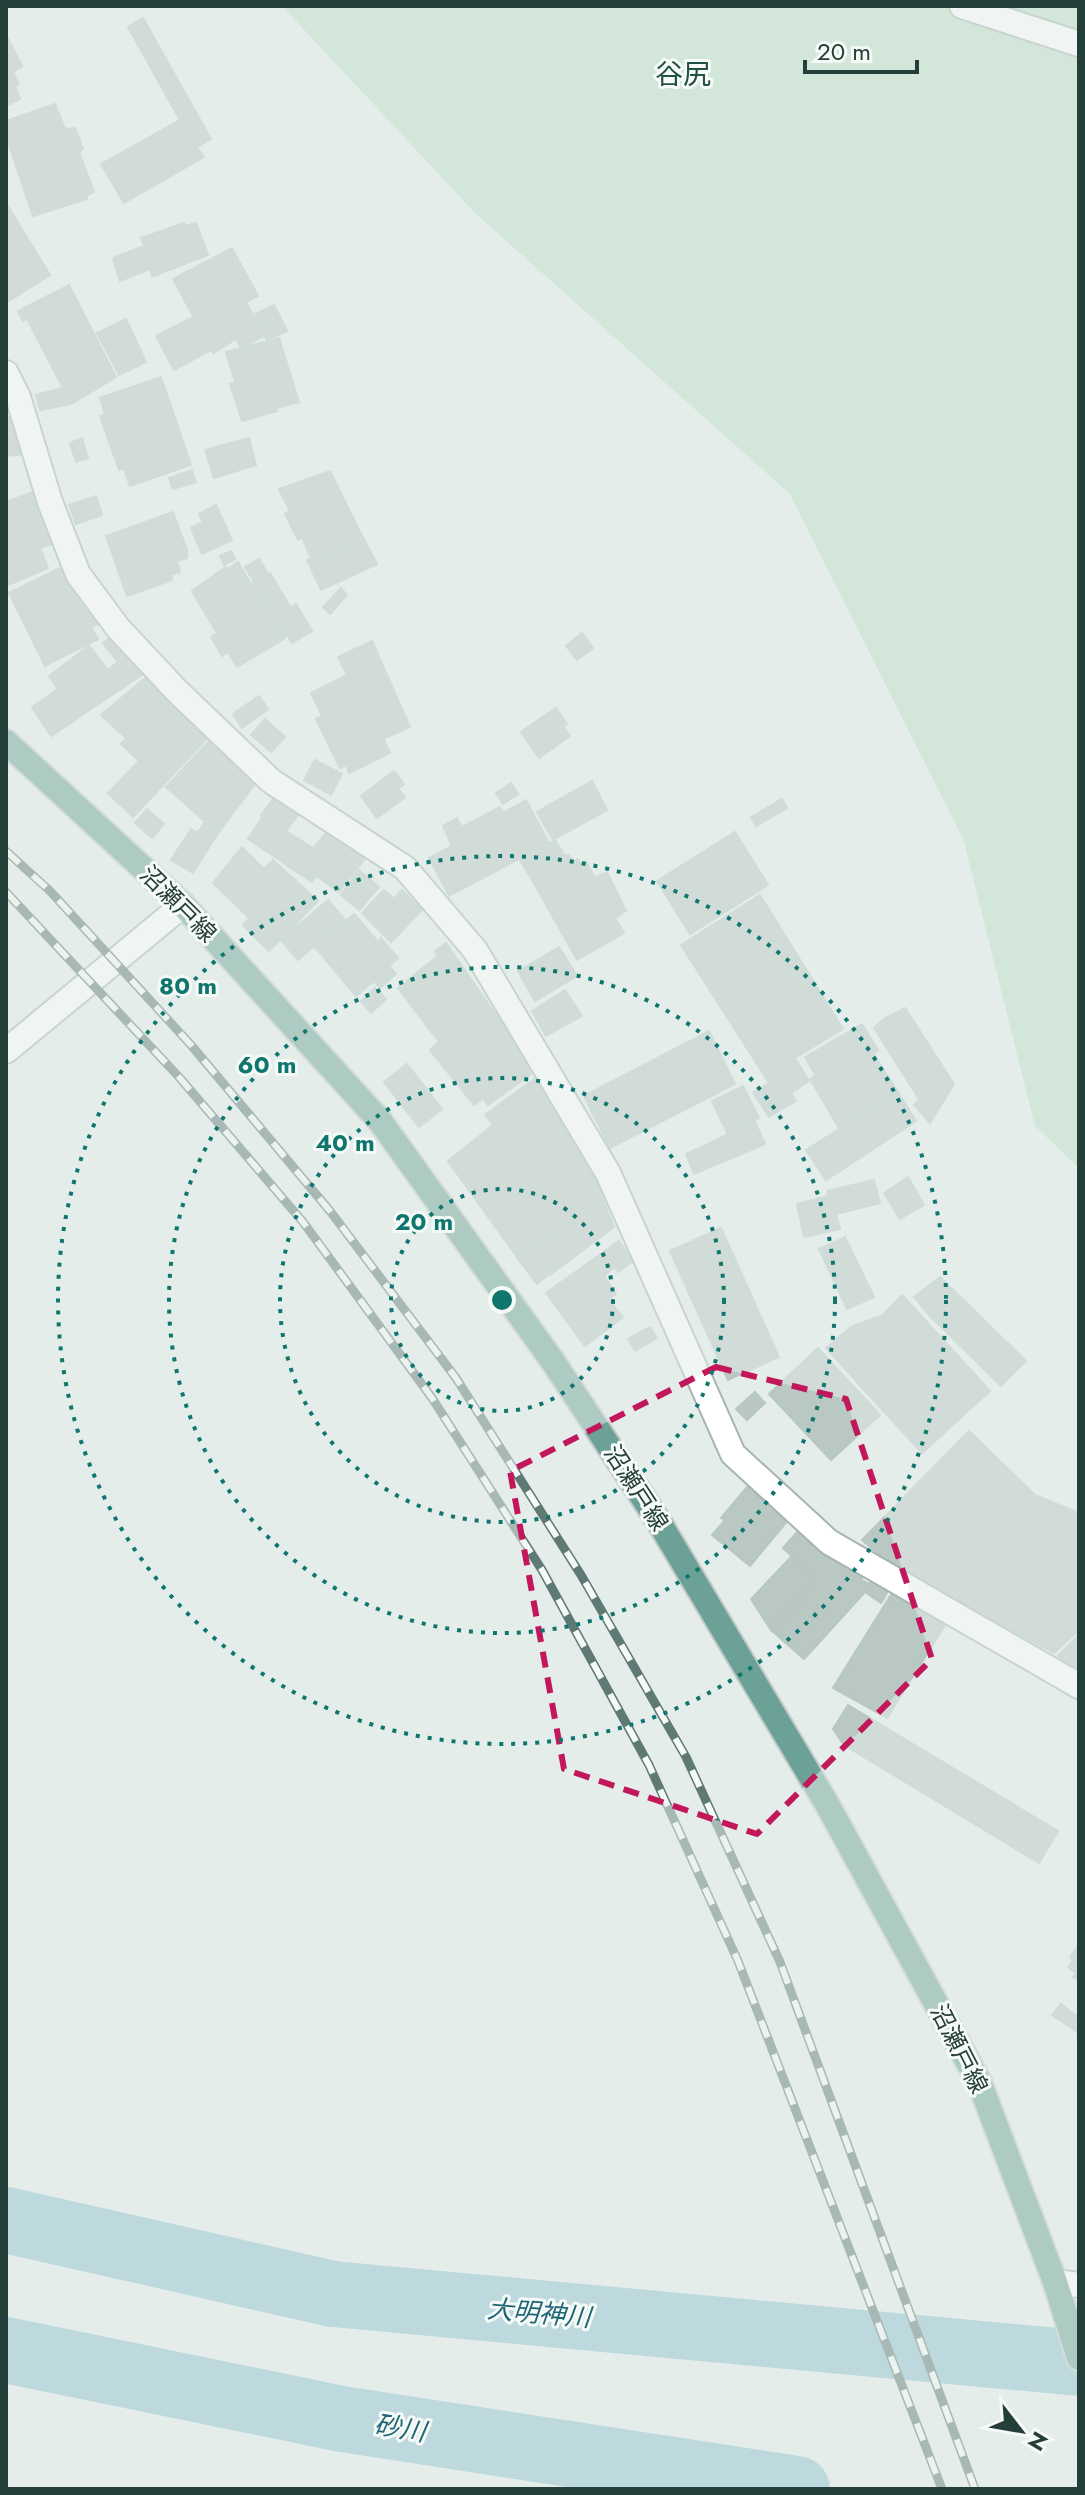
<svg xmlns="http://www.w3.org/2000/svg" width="1085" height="2495" viewBox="0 0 1085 2495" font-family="Jost,'Noto Sans JP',sans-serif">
<rect width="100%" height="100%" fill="#e4edea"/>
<path fill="#beddc8" d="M282 6H1079V1168L1035 1126 964 841 790 494 475 213Z"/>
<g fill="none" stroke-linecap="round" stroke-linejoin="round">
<g stroke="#8fc2d0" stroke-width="66">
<path d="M6 2220 333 2294 1079 2363"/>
<path d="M6 2350 342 2419 797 2489"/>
</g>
</g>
<g fill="#bac8c3" stroke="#b7c7c1" stroke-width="2">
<path d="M143 18 211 139 197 147 204 157 124 203 101 164 180 120 128 27Z"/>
<path d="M6 35 22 66 13 72 19 84 15 86 20 99 6 106Z"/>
<path d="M55 104 65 129 75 128 83 149 79 152 94 192 87 195V199L33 216 6 136V121Z"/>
<path d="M6 203 34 249 6 267Z"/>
<path d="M184 223 186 226 196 223 208 255 152 277 150 269 120 281 113 258 144 246 141 238Z"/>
<path d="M232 248 258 296 246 302 264 336 241 348 236 339 213 353 173 279Z"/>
<path d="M34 249 50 275 6 303V267Z"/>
<path d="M69 285 116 377 71 404 40 410 36 395 63 388 27 319 23 321 18 311Z"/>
<path d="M274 305 287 331 267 340 255 314Z"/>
<path d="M193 317 211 350 174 370 156 336Z"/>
<path d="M126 319 146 362 119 375 97 333Z"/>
<path d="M279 338 299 402 276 408 277 411 242 421 230 384 235 382 226 352Z"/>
<path d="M161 377 191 465 130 486 124 468 119 470 100 416 105 414 100 398Z"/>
<path d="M6 413 7 418 20 415 26 454 6 456Z"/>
<path d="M82 438 88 458 76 462 70 443Z"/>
<path d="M249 438 256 465 214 478 205 450Z"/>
<path d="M192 470 196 482 173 489 169 478Z"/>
<path d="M330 471 363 538 326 556 324 552 311 558 302 537 298 540 285 514 290 511 279 489Z"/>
<path d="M39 490 57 542 40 548 48 568 6 586V502Z"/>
<path d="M96 496 102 515 76 524 69 505Z"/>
<path d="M216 505 232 540 202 554 191 528 203 522 199 514Z"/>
<path d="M173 512 187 550V558L177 561 180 572 171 575 172 580 127 596 106 536Z"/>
<path d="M363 537 377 564 321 590 307 560 324 552 326 556Z"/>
<path d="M231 551 235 559 224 565 220 556Z"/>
<path d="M259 559 268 574 254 582 245 567Z"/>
<path d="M238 562 284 639 237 667 228 652 222 656 211 637 217 633 192 591 226 567 228 569Z"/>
<path d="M68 564 98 624 91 627 98 639 45 666 9 593Z"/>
<path d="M270 573 291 608 296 604 312 631 292 643 287 635 285 637 253 583Z"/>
<path d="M341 588 347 595 330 614 323 607Z"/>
<path d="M119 632 143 674 51 736 32 707 58 689 49 676 89 646 108 670 118 662 103 643Z"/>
<path d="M582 633 593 648 577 660 566 646Z"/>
<path d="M372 641 410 727 383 739 353 672 347 675 338 657Z"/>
<path d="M157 668 216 729 133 817 108 793 139 761 121 744 126 738 101 715Z"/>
<path d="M353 672 390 753 349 773 346 765 340 768 316 719 322 716 311 693Z"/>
<path d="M259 696 268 709 242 728 233 714Z"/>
<path d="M556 708 567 724 563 726 570 736 539 758 521 732Z"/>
<path d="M265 719 285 737 271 752 251 735Z"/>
<path d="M215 735 260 777 218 833 166 787Z"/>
<path d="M315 760 342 774 331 795 304 780Z"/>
<path d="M394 771 404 784 398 789 405 797 377 818 361 796Z"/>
<path d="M592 781 607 810 553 840 537 812Z"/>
<path d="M511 783 518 794 503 804 496 793Z"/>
<path d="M277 794 301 811 286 831 261 815Z"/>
<path d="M782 799 787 808 756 826 751 817Z"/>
<path d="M526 800 549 843 449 896 429 858 452 846 443 826 457 818 462 827 500 807 503 813Z"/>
<path d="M147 809 164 824 152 838 135 823Z"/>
<path d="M263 816 322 854 311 872 316 875 312 882 248 839Z"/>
<path d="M204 823 218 833 193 873 171 860 191 829 198 833Z"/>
<path d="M735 832 768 885 690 934 657 881Z"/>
<path d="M326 833 335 840 339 834 367 856 339 892 311 872 322 854 313 849Z"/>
<path d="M555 840 565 856 569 855 573 862 535 885 520 860Z"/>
<path d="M242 847 264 869 273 860 318 901 276 944 213 883Z"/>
<path d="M578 859 581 864 586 861 595 878 607 872 626 911 615 918 624 933 577 960 535 885Z"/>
<path d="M359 870 379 887 359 910 341 895Z"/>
<path d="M384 890 394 899 402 890 422 910 391 942 362 913Z"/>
<path d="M760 895 843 1029 795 1058 809 1081 791 1093 796 1101 769 1117 753 1092 769 1083 681 945Z"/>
<path d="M328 900 345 920 298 960 281 940Z"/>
<path d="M354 914 378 942 381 938 398 958 389 966 396 974 380 988 374 981 356 996 315 947Z"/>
<path d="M250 918 276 944 269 951 243 925Z"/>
<path d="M446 943 535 1071 488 1105 483 1098 474 1105 430 1050 439 1042 398 988 438 956 435 951Z"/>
<path d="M559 947 577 976 535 1001 518 971Z"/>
<path d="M375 988 386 999 371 1013 361 1001Z"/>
<path d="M565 990 582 1016 546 1036 532 1011Z"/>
<path d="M905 1008 954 1084 930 1123 914 1105 919 1099 874 1028 884 1019Z"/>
<path d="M862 1024 878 1050 873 1054 898 1092 839 1128 810 1079 816 1076 805 1057Z"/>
<path d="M709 1031 735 1084 610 1148 584 1096Z"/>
<path d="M407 1064 442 1109 419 1127 384 1082Z"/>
<path d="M540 1075 604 1194 517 1257 448 1161 493 1125 485 1115Z"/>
<path d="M743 1086 759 1118 727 1133 712 1101Z"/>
<path d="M898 1092 916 1121 826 1180 806 1150Z"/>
<path d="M755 1122 765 1144 694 1174 686 1154Z"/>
<path d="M908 1177 924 1205 900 1219 884 1193Z"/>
<path d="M874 1180 880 1203 836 1214 840 1229 804 1237 797 1204 828 1196 827 1191Z"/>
<path d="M602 1197 614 1227 550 1275 530 1249Z"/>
<path d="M721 1228 779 1357 728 1380 670 1251Z"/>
<path d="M845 1237 874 1297 847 1309 819 1249Z"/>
<path d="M619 1241 633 1261 618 1272 615 1267 604 1276 616 1294 608 1299 623 1317 585 1346 546 1293Z"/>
<path d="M530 1249 549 1274 537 1284 518 1259Z"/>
<path d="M940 1277 1026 1361 1001 1386 931 1317 914 1297Z"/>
<path d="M902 1295 990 1391 922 1453 826 1348 851 1327 883 1315Z"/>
<path d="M650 1327 657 1338 635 1351 628 1339Z"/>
<path d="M818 1348 880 1415 831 1460 769 1394Z"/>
<path d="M755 1392 765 1403 747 1420 736 1409Z"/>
<path d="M969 1431 1035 1495 1079 1513V1630L1054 1653 893 1566 862 1540Z"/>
<path d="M747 1487 789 1519 750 1566 712 1535 725 1520 721 1518Z"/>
<path d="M800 1529 834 1560 816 1579 783 1548Z"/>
<path d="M791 1557 817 1582 771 1630 751 1599Z"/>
<path d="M836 1561 863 1576 861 1580 869 1584 871 1581 888 1591 881 1603 865 1592 804 1659 771 1630Z"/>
<path d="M892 1593 945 1625 887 1718 833 1688Z"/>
<path d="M1079 1635V1672L1058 1656Z"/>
<path d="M848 1705 1058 1831 1039 1863 844 1745 833 1729Z"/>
<path d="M1079 1945V1981L1073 1977 1076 1973 1068 1967 1073 1960 1070 1957Z"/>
<path d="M1061 2004 1079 2018 1077 2023 1079 2033 1052 2015Z"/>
</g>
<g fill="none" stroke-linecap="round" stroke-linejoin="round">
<defs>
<g id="minor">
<path d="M962 6 1079 44"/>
<path d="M6 373 18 397 50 502 78 574 118 628 177 691 271 781 405 868 475 950 608 1173 733 1454 829 1542 1079 1686"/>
<path d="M6 1051 183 905"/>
<path d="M1055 2282 1079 2285"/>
</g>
<path id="major" d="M6 742 183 905 380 1121 554 1363 659 1522 827 1804 980 2084 1055 2282 1079 2358"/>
</defs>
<use href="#minor" stroke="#a7b5b1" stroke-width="28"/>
<use href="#major" stroke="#c2c9c8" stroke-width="28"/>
<use href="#minor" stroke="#fff" stroke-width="24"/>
<use href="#major" stroke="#6ba196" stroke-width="24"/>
<defs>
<g id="rail">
<path d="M6 851 50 891 191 1045 330 1211 456 1378 581 1575 686 1757 780 1962 975 2489"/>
<path d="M6 892 179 1077 303 1222 432 1398 542 1570 649 1765 738 1961 942 2489"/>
</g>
</defs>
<use href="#rail" stroke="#5f7974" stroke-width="9"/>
<use href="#rail" stroke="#f5faf7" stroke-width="6" stroke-dasharray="18" stroke-linecap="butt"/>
</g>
<path d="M0 0H1085V2495H0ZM716 1367 846 1399 932 1659 757 1834 564 1769 510 1471Z" fill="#e4edea" fill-opacity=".55" fill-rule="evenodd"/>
<path fill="none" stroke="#c2185b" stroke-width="6" stroke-dasharray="16 10" stroke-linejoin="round" d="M716 1367 846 1399 932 1659 757 1834 564 1769 510 1471Z"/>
<g fill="none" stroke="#0f766e" stroke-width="4" stroke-dasharray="4 8">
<circle cx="502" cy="1300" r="111"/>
<circle cx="502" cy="1300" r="222"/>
<circle cx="502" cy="1300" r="333"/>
<circle cx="502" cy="1300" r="444"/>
</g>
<g text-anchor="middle" stroke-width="6" stroke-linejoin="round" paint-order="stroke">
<g font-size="24" fill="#243e39" stroke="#f5faf7">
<text transform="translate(178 904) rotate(45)" y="8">沼瀬戸線</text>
<text transform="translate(636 1488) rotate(57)" y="8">沼瀬戸線</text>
<text transform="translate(959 2049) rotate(63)" y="8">沼瀬戸線</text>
</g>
<g font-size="26" font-style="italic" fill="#206578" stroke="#f5faf7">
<text transform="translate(539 2313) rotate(5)" y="9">大明神川</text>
<text transform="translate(400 2428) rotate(9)" y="9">砂川</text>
</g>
<g font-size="28" fill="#215047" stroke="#f5faf7">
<text x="683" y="84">谷尻</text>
</g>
</g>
<circle cx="502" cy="1300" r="12" fill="#0f766e" stroke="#f5faf7" stroke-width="4"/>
<g font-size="24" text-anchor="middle" font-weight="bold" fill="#0f766e" stroke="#f5faf7" stroke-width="6" stroke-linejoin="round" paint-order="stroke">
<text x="188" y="994">80 m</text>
<text x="267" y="1073">60 m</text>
<text x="345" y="1151">40 m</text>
<text x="424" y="1230">20 m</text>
</g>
<rect width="1085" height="2495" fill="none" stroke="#243e39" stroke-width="16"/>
<g transform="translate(1021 2431) rotate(121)" stroke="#f5faf7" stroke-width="6" paint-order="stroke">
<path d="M0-6L14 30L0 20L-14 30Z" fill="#243e39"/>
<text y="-12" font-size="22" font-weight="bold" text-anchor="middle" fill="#243e39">N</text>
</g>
<path d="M805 60v12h112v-12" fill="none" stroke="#243e39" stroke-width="4"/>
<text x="817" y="60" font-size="24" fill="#243e39" stroke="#f5faf7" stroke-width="6" paint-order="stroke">20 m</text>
</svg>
